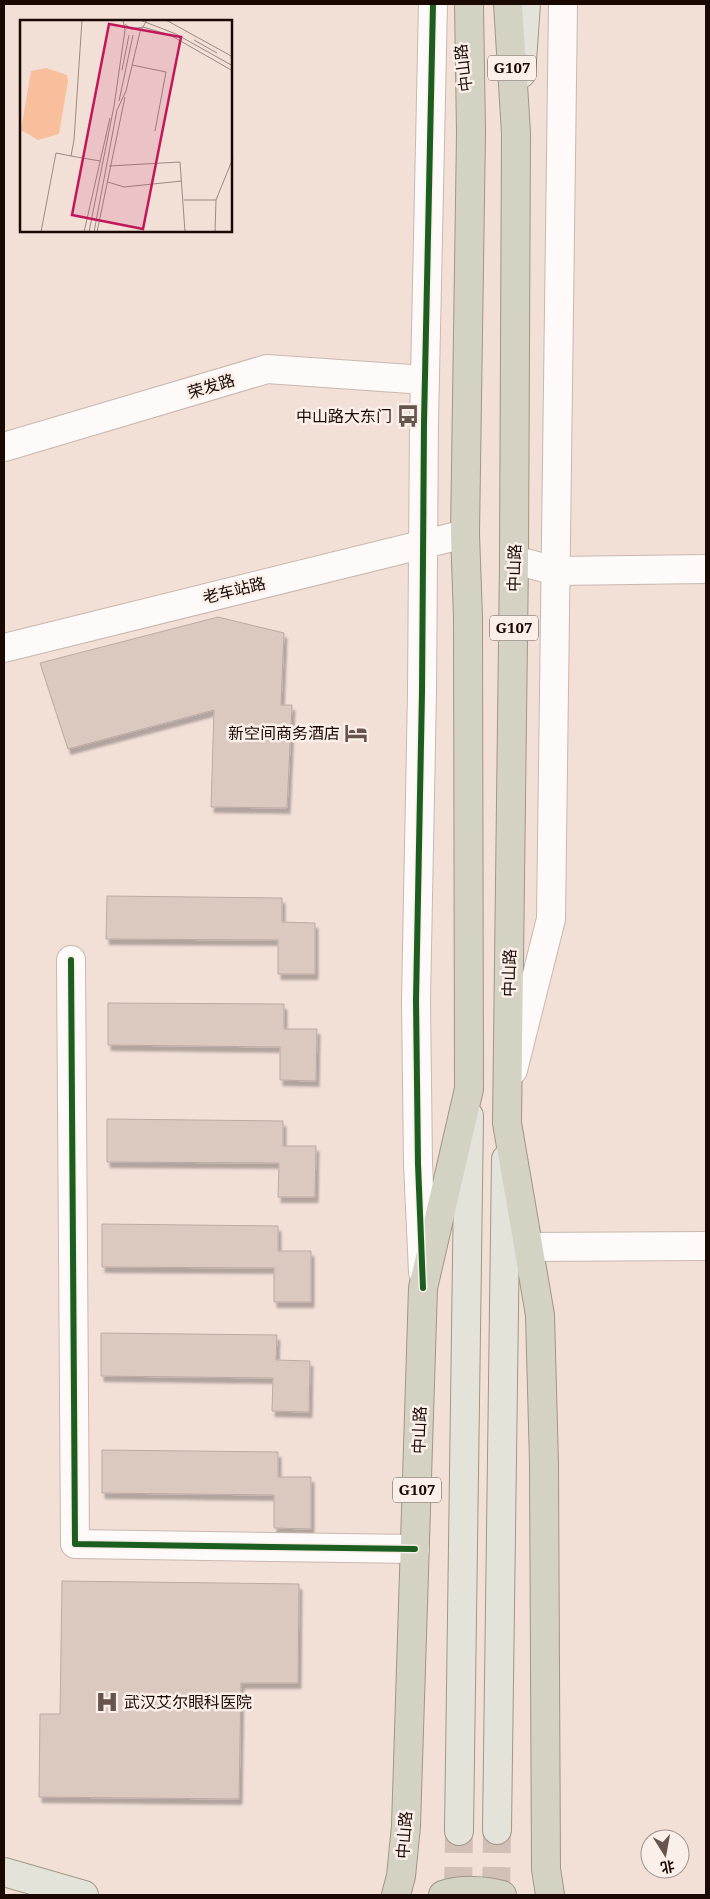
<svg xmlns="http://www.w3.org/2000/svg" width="710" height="1899" viewBox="0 0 710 1899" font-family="'Noto Serif','Noto Sans SC',serif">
<defs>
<filter id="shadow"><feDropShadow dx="3" dy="5.5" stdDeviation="1" flood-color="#0004"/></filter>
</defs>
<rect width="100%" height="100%" fill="#f2e0d7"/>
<g fill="#dbc9c0" stroke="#bcaba2" filter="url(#shadow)">
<path d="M218 617 284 633 281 705H292L287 808 211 807 214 710 68 749 40 663Z"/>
<path d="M107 896 282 898V922L315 923V974H278V940L106 939Z"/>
<path d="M108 1003 284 1004V1029H317L316 1081 280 1080V1047L108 1045Z"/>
<path d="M107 1119 283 1121V1146H316L315 1197H278L279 1163 107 1162Z"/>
<path d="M102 1224 278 1226V1251H311V1302H274V1268L102 1267Z"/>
<path d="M101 1333 277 1335 276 1360 310 1361 309 1412 272 1411 273 1378 101 1376Z"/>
<path d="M102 1450 278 1452V1477H311V1529L274 1528V1495L102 1493Z"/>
<path d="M62 1581 299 1584 298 1683H241L239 1799 39 1797 40 1714H60Z"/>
</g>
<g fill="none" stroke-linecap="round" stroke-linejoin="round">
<g stroke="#d2c0b7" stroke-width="28" stroke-dasharray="28 14" stroke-linecap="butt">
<path d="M458 1895 459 1831"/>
<path d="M496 1895 497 1830"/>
</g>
<defs>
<g id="minor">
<path d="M4 447 267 369 425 380"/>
<path d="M514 560 556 571 706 569"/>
<path d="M4 648 465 534"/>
<path d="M71 960 75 1544 415 1549"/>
<path d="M513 1070 551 919 563 4"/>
<path d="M528 1247 706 1246"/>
<path d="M423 1272 418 1164 416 1000 422 692 424 423 433 4"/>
</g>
<g id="major">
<path d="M521 74 526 4"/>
<path d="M497 1830 506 1159"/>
<path d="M459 1831 469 1116"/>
<path d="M4 1872 84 1895"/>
</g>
<g id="highway">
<path d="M508 4 516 133 514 560 507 1123 540 1315 544 1463 546 1869 550 1895"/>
<path d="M396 1895 401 1876 406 1826 423 1288 469 1089 468 617 465 534 471 133 469 4"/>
<path d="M443 1895C460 1889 485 1890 502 1895"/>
</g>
</defs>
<use href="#minor" stroke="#c9b8af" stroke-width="30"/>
<use href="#major" stroke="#a09784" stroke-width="30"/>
<use href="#highway" stroke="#a09784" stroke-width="30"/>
<use href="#minor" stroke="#fdfaf9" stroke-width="28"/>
<use href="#major" stroke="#e4e3d9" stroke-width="28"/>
<use href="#highway" stroke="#d3d2c3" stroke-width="28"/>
<defs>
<g id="cycleway">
<path d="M71 960 75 1544 415 1549"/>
<path d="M423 1288 418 1164 416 1000 422 692 424 423 433 4"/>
</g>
</defs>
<use href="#cycleway" stroke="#faefe9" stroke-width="9"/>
<use href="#cycleway" stroke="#1b5e20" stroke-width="6"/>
</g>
<defs>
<symbol id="bus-bare" viewBox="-9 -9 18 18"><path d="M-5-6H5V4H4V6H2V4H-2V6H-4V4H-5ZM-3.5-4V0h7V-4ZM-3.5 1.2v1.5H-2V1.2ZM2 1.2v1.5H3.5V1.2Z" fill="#66544d" stroke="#faefe9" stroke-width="2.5" paint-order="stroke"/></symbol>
<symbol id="hotel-bare" viewBox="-9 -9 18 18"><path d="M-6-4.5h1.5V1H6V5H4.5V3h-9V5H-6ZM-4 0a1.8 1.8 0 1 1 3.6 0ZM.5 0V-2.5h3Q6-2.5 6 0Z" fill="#66544d" stroke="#faefe9" stroke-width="2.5" paint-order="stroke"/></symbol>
<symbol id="hospital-bare" viewBox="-9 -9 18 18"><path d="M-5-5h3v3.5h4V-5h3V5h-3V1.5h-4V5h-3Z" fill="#66544d" stroke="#faefe9" stroke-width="2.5" paint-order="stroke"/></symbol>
</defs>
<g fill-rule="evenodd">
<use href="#bus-bare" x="392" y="400" width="32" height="32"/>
<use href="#hotel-bare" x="340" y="717" width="32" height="32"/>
<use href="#hospital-bare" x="91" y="1686" width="32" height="32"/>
</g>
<g text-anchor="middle" stroke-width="5" stroke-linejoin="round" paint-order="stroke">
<g fill="#faefe9" stroke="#5d4e47" stroke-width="1">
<rect x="488" y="55.5" width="48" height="25" rx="4"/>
<rect x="490" y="615.5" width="48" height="25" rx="4"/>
<rect x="393" y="1477.5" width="48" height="25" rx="4"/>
</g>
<g font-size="15" font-weight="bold" fill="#1a0902">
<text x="512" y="73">G107</text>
<text x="514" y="633">G107</text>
<text x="417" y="1495">G107</text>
</g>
<g font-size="16" fill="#1a0902" stroke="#faefe9">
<text transform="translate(463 68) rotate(-97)" y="6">中山路</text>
<text transform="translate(211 386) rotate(-17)" y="6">荣发路</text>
<text transform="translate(514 568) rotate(-89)" y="6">中山路</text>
<text transform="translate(234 590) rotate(-14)" y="6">老车站路</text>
<text transform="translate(509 973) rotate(-89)" y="6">中山路</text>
<text transform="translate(419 1430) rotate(-88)" y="6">中山路</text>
<text transform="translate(404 1835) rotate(-86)" y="6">中山路</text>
</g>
<g font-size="16" fill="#1a0902" stroke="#faefe9" text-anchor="end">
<text x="392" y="422">中山路大东门</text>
<text x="340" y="739">新空间商务酒店</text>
<text x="124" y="1708" text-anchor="start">武汉艾尔眼科医院</text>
</g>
</g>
<g transform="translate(20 20)">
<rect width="212" height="212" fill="#f2e0d7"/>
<path d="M26 48 47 55 48 61 39 114 18 120 1 110 11 51Z" fill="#f9be9c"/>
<path fill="none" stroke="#9c8a82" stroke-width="1" d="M120 0 156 14 213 46M146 0 213 37M105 4 111 9 123 7M123 7 150 15 213 51M174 20 197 33M112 45 146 52 135 111M102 50 109 15M99 81 113 15M51 136 80 141M89 146 160 142 165 212M88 162 104 167 162 161M164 180H196M21 212 36 133 51 136 54 120 62 0M64 212 90 98M69 212 94 86 105 10 103 0M74 212 97 90 106 71 120 12 127 0M77 212 105 77M195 212 196 180 213 138"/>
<path fill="#c2185b" fill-opacity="0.15" stroke="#c2185b" stroke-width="2.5" d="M89 4 161 17 123 209 52 195Z"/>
<rect width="212" height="212" fill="none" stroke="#1a0902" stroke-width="2.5"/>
</g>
<rect width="710" height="1899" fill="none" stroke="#1a0902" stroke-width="10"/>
<g transform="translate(665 1854) rotate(169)"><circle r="24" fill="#faefe9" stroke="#a0938d"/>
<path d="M0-4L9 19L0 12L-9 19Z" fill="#66544d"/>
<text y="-8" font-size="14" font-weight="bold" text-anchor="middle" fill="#1a0902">北</text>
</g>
</svg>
